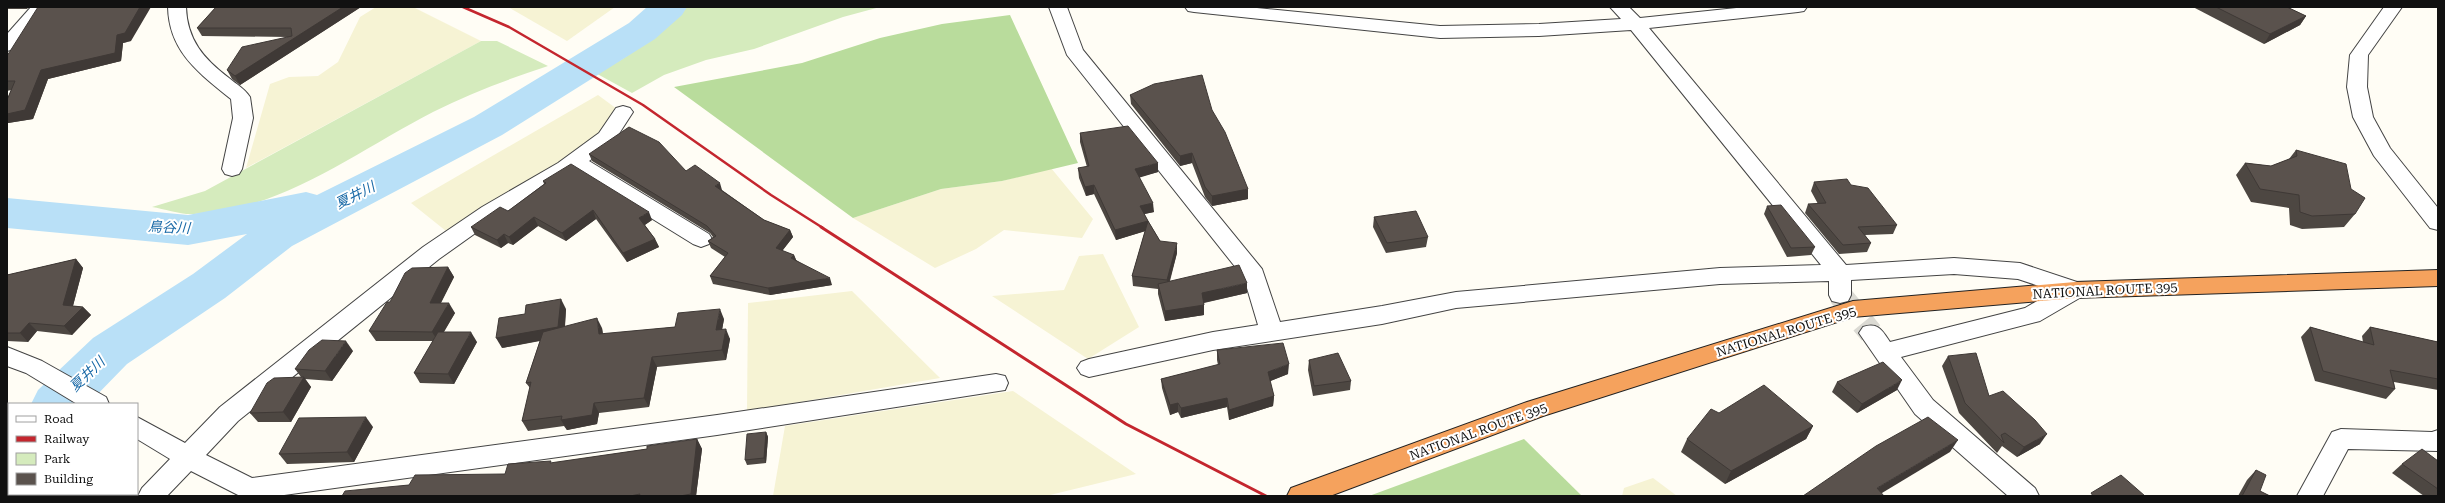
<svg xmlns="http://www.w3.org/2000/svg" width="2445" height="503" viewBox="0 0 2445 503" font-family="'Roboto Serif','Noto Sans JP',serif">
<rect width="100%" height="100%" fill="#fffdf5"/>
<g fill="#f6f3d4">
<path d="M376 7H413L481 41 246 168 270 84 289 77 318 76 338 62 360 17Z"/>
<path d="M508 7H615L567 41Z"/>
<path d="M598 95 617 109 599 138 446 231 411 203Z"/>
<path d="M1051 168 1093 219 1082 238 1004 230 976 249 935 268 853 218 941 189 1002 181Z"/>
<path d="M1103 254 1139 327 1088 359 992 296 1064 290 1079 256Z"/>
<path d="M852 291 940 378 747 411 748 303Z"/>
<path d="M1013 391 1136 474 1046 496H773L785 426Z"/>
<path d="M1653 478 1677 496H1622L1624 488Z"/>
</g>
<g fill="#d5ebbd">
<path d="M680 7H880L843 17 754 49 706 60 664 75 632 93 590 70 621 60 643 45Z"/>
<path d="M481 41H497L548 66C509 79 470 93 433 112 357 151 281 211 194 214 181 215 165 209 152 207L205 191Z"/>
</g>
<g fill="#b9dc9c">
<path d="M1010 15 1078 163 1002 181 941 189 853 218 674 87 802 63 880 38 942 24Z"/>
<path d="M1524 439 1582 496H1369Z"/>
</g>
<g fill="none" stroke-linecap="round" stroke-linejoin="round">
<g fill="#b9e0f7" fill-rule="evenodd">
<path d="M647 7H687L682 15 655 39 502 135 292 246 225 298 127 364 88 404H31L38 390 93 338 193 274 247 234 188 245 7 228V198L188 215 306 192 317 195 474 117 629 23Z"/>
<path d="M9 427V470L7 471V428Z"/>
</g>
<path stroke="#dbdad3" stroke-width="24" stroke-dasharray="24 12" stroke-linecap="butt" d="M1840 295 1871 333"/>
<defs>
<g id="minor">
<path d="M31 7H50L14 49 7 51V34Z"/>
<path d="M168 7H186C187 40 204 59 229 78 236 84 245 89 250 97L253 118 242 169 239 174 232 176 225 174 222 169 233 118 231 99C199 73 169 52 168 7Z"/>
<path d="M1049 7H1067L1083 50 1262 269 1280 322 1382 306 1456 292 1720 268 1821 265 1631 30 1539 36 1440 38 1194 12 1188 11 1185 7H1247L1440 26 1539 24 1621 19 1610 7H1629L1640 18 1746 7H1807L1804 11 1798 12 1649 28 1846 265 1954 258 2020 263 2083 284 2086 290 2083 296 2040 321 1901 357 1933 400 2035 488 2039 496H2008L1915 414 1859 333 1863 327C1878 322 1882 330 1890 342L2025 308 2054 291 2018 279 1954 274 1851 280V295L1848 301 1840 303 1832 301 1829 295V281L1720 284 1456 308 1382 324 1213 350 1089 377 1081 374 1077 368 1081 362 1089 359 1213 332 1258 325 1244 278 1067 55Z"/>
<path d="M2384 7H2402L2368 55 2367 87 2373 117 2390 148 2438 208V230L2430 228 2374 156 2353 117 2347 87 2350 55Z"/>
<path d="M623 106 630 108 633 112 613 143 589 161 709 234 712 239 709 244 701 247 693 244 575 171 498 217 439 259 238 421 206 455 252 478 717 415 996 374 1005 376 1008 383 1005 390 717 435 277 496H240L191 471 167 496H138L142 488 170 459 137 439V417L185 443 220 407 423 247 482 207 558 163 599 133 616 108Z"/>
<path d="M7 347 42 361 106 397 109 404H77L26 373 7 366Z"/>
<path d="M2341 429 2432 432 2438 430V451L2348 449 2323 496H2297L2332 432Z"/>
</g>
<path id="highway" d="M2438 270V286L2075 298 1853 317 1543 416 1330 496H1287L1291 488 1527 402 1853 301 2075 282Z"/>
</defs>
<use href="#minor" stroke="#444" stroke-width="2"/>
<use href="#highway" stroke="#222" stroke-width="2"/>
<use href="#minor" fill="#fff" fill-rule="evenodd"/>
<use href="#highway" fill="#f5a25d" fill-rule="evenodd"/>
<path stroke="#c4262e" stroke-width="2.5" d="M463 7 509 27 643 105 771 195 823 228"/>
<path stroke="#c4262e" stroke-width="3" d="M821 227 1126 424 1266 496"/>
</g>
<g fill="#4d4742">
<path d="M7 7H29L27 9H7Z"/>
<path d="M216 7H361L240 85 232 79 227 70 288 37 202 36 197 28Z"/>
<path d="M2193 7H2287L2306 16 2300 25 2264 44Z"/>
<path d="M131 41 123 43 121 61 48 79 33 119 8 123 7 122V100L11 90 7 91V56Z"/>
<path d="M1130 95 1212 110 1248 199 1212 206 1205 197 1192 163 1180 166 1131 104Z"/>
<path d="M1080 133 1158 172 1139 177 1154 212 1144 214 1160 241 1177 253 1170 281 1247 293 1204 303V315L1165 321 1158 294V289L1133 286 1132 276 1145 231 1116 240 1094 194 1086 196 1079 178 1078 168 1087 167 1080 142Z"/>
<path d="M2296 150 2355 214 2344 227 2302 229 2290 225 2289 208 2251 202 2236 175 2245 163 2271 166 2289 159Z"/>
<path d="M589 154 686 171 722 190 764 220 790 230 793 237 782 251 794 255 796 260 832 285 770 295 713 284 710 276 725 257 711 248 708 241 713 237 710 233 592 161Z"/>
<path d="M543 181 652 220 645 225 655 239 659 247 627 262 596 219 566 241 538 226 513 245 508 243 501 248 475 235 471 227 508 211 544 184Z"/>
<path d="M1814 182 1851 185 1897 225 1893 234 1865 235 1871 243 1867 252 1839 254 1805 213 1808 204H1818L1811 191Z"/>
<path d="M1767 206 1815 247 1811 255 1787 257 1764 214Z"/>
<path d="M1374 217 1428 237 1426 247 1386 253 1373 227Z"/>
<path d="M76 259 83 268 73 306 83 307 91 315 72 335 37 331 28 342 7 341V275Z"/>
<path d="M448 267 454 277 441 303 455 313 444 332 477 342 454 384 420 383 414 373 433 341H376L369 331 390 302Z"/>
<path d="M566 309 565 327 602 328 603 334 675 327 724 319 722 330 730 339 726 360 657 367 649 407 599 413 597 424 567 430 564 426 528 431 522 421 530 388 526 383 540 341 502 348Z"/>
<path d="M2310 327 2363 342 2362 336 2370 327 2438 342V390L2394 382 2395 389 2386 399 2315 381 2301 337Z"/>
<path d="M1217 350 1288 374 1270 381 1274 396 1273 406 1229 420 1227 407 1181 418 1178 412 1170 415 1162 388 1161 379 1218 365 1217 360Z"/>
<path d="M353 351 332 381 305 379 311 387 291 422H258L250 413 301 377 295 369Z"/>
<path d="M1948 356 1989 396 2040 444 2017 457 2002 446 1997 453 1959 413 1942 366Z"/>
<path d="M1309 360 1351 381 1350 390 1313 396 1308 370Z"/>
<path d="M1837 382 1897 390 1857 413 1832 392Z"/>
<path d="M1813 426 1806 439 1725 484 1681 452 1687 439Z"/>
<path d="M373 427 354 462 287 464 279 454Z"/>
<path d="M766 432 768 437 766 463 747 465 745 460Z"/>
<path d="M697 439 702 449 696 496H342L409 485 505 474 552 463 647 449Z"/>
<path d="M2438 461V496H2424L2392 473 2402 464Z"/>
<path d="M2256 470 2260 491 2270 496H2238L2247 480Z"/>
</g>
<g fill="#3f3936">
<path d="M140 7H151L131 41 123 43 121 61 48 79 33 119 8 123 7 122V114L41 70Z"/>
<path d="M343 7H361L240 85 235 76Z"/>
<path d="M2306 16 2300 25 2264 44 2270 34Z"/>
<path d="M1192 153V163L1180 166V156Z"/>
<path d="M1158 163V172L1135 179V169Z"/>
<path d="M720 183 722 190 718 193 715 186Z"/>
<path d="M1094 185V194L1086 196 1085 187Z"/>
<path d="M1248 189V199L1212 206V196Z"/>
<path d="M1153 203 1154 212 1140 215V206Z"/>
<path d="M593 210 596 219 566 241 562 233Z"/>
<path d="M649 212 652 220 643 226 639 218Z"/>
<path d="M534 217 538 226 513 245 509 237Z"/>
<path d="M1148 221 1149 230 1116 240 1115 230Z"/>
<path d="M790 230 793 237 779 255 776 248Z"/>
<path d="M504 234 508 243 501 248 497 240Z"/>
<path d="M655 239 659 247 627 262 623 253Z"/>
<path d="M1177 243V253L1167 290V280Z"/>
<path d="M794 255 797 262 791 258Z"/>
<path d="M76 259 83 268 71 313 63 305Z"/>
<path d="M448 267 454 277 436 312 430 303Z"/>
<path d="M830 278 832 285 770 295 768 288Z"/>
<path d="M1247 283V293L1202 303V293Z"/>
<path d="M561 299 566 309 564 336 502 348 496 338Z"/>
<path d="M449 303 455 313 438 341 432 332Z"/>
<path d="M1204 305V315L1165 321V311Z"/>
<path d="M83 307 91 315 72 335 64 326Z"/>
<path d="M720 309 724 319 720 340 716 330Z"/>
<path d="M597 318 602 328 604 344 599 334Z"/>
<path d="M29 323 37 331 28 342 20 333Z"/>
<path d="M726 329 730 339 726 360 722 350Z"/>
<path d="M471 332 477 342 454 384 448 374Z"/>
<path d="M346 341 353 351 332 381 325 371Z"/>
<path d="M652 357 657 367 649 407 644 398Z"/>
<path d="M1289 364 1288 374 1268 382V372Z"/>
<path d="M304 377 311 387 291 422 283 412Z"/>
<path d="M1902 380 1897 390 1857 413 1862 404Z"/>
<path d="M1274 396 1273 406 1229 420V410Z"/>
<path d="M1227 398V407L1181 418V408Z"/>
<path d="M594 403 599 413 597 424 567 430 561 420Z"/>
<path d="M1178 403V412L1170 415V405Z"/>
<path d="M366 417 373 427 354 462 347 452Z"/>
<path d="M1813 426 1806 439 1725 484 1731 471Z"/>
<path d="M766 432 768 437 766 463 764 458Z"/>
<path d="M2047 434 2040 444 2017 457 2024 447Z"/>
<path d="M697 439 702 449 696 496H691V494Z"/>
<path d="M1958 440 1950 452 1877 496V488Z"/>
</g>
<g fill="#5a524d" stroke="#3f3936">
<path d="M38 7H140L125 33 117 35 115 53 41 70 25 110 7 114V100L15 81H7V56Z"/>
<path d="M216 7H343L235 76 227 70 242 47 292 36 291 28H197Z"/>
<path d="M2216 7H2287L2306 16 2270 34Z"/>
<path d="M1202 75 1212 110 1225 132 1248 189 1212 196 1205 187 1192 153 1180 156 1130 95 1154 84Z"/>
<path d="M1128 126 1158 163 1135 169 1153 203 1140 206 1148 221 1115 230 1094 185 1085 187 1078 168 1089 166 1080 133Z"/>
<path d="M629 127 659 142 686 171 695 165 720 183 715 186 764 220 790 230 776 248 794 255 791 258 830 278 768 288 710 276 728 253 708 241 716 236 707 226 589 154Z"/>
<path d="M2296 150 2346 164 2351 189 2365 198 2355 214 2312 216 2300 212 2299 195 2260 189 2245 163 2271 166 2297 156Z"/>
<path d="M571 164 649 212 639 218 655 239 623 253 593 210 562 233 534 217 509 237 504 234 497 240 471 227 500 207 508 211 546 183 543 181Z"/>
<path d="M1847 179 1851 185 1868 188 1897 225 1858 227 1871 243 1843 245 1808 204 1826 203 1814 182Z"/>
<path d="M1781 205 1815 247 1791 248 1767 206Z"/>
<path d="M1416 211 1428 237 1387 243 1374 217Z"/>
<path d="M1148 221 1160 241 1177 243 1167 280 1132 276Z"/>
<path d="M76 259 63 305 83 307 64 326 29 323 20 333H7V275Z"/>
<path d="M1239 265 1247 283 1202 293 1204 305 1165 311 1158 284Z"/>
<path d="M448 267 430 303H449L432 332 369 331 387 302H390L405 273 412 268Z"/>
<path d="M561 299 558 327 496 338 499 318 525 314 526 305Z"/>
<path d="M720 309 716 330 726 329 722 350 652 357 644 398 594 403 592 415 561 420 562 416 522 421 531 382 526 383 543 332 597 318 599 334 675 327 678 313Z"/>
<path d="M2310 327 2374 345 2370 327 2438 342V379L2390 370 2395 389 2323 371Z"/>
<path d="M438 332H471L448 374 414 373Z"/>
<path d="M322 340 346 341 325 371 295 369 309 350Z"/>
<path d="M1283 343 1289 364 1268 372 1274 396 1229 410 1227 398 1181 408 1178 403 1170 405 1161 379 1220 364 1217 350Z"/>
<path d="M1338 353 1351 381 1314 386 1309 360Z"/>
<path d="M1976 353 1989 396 2003 391 2035 420 2047 434 2024 447 2005 433 2001 435 2004 443 1965 403 1948 356Z"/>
<path d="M1883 362 1902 380 1862 404 1837 382Z"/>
<path d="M304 377 283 412 250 413 267 383 274 378Z"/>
<path d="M1764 385 1813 426 1731 471 1687 439 1711 409 1719 413Z"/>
<path d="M366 417 347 452 279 454 299 418Z"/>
<path d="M1928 417 1958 440 1877 488 1884 496H1803L1876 446Z"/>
<path d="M766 432 764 458 745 460 747 434Z"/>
<path d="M697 439 691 494 680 496H639L640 494 630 496H342L345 491 409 485 415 475 505 474 508 464 551 461 550 463 647 449V446Z"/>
<path d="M2422 449 2438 461V489L2402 464Z"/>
<path d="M2256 470 2266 475 2260 491 2270 496H2242Z"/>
<path d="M2121 475 2145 496H2093L2091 493Z"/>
</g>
<g text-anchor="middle" stroke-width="4" stroke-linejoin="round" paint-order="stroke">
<g font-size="13" fill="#111" stroke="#fff">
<text transform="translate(2105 290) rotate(-3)" y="5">NATIONAL ROUTE 395</text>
<text transform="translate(1786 331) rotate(-17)" y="5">NATIONAL ROUTE 395</text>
<text transform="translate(1478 431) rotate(-20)" y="5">NATIONAL ROUTE 395</text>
</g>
<g font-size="14" font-style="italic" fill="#1768a6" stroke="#fff">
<text transform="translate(355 195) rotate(-27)" y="5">夏井川</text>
<text transform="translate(169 227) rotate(3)" y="5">鳥谷川</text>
<text transform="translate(87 374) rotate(-44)" y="5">夏井川</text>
</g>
</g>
<rect width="2445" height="503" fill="none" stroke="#111111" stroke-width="16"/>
<rect x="8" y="403" width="130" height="92" fill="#ffffff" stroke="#a0a0a0"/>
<rect x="16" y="416" width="20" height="6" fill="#ffffff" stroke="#a0a0a0"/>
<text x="44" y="423" font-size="12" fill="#111111">Road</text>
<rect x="16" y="436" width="20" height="6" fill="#c4262e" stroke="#a0a0a0"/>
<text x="44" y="443" font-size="12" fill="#111111">Railway</text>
<rect x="16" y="453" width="20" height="12" fill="#d5ebbd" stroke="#a0a0a0"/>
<text x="44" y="463" font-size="12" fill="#111111">Park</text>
<rect x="16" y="473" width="20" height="12" fill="#5a524d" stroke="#a0a0a0"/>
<text x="44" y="483" font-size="12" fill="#111111">Building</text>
</svg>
